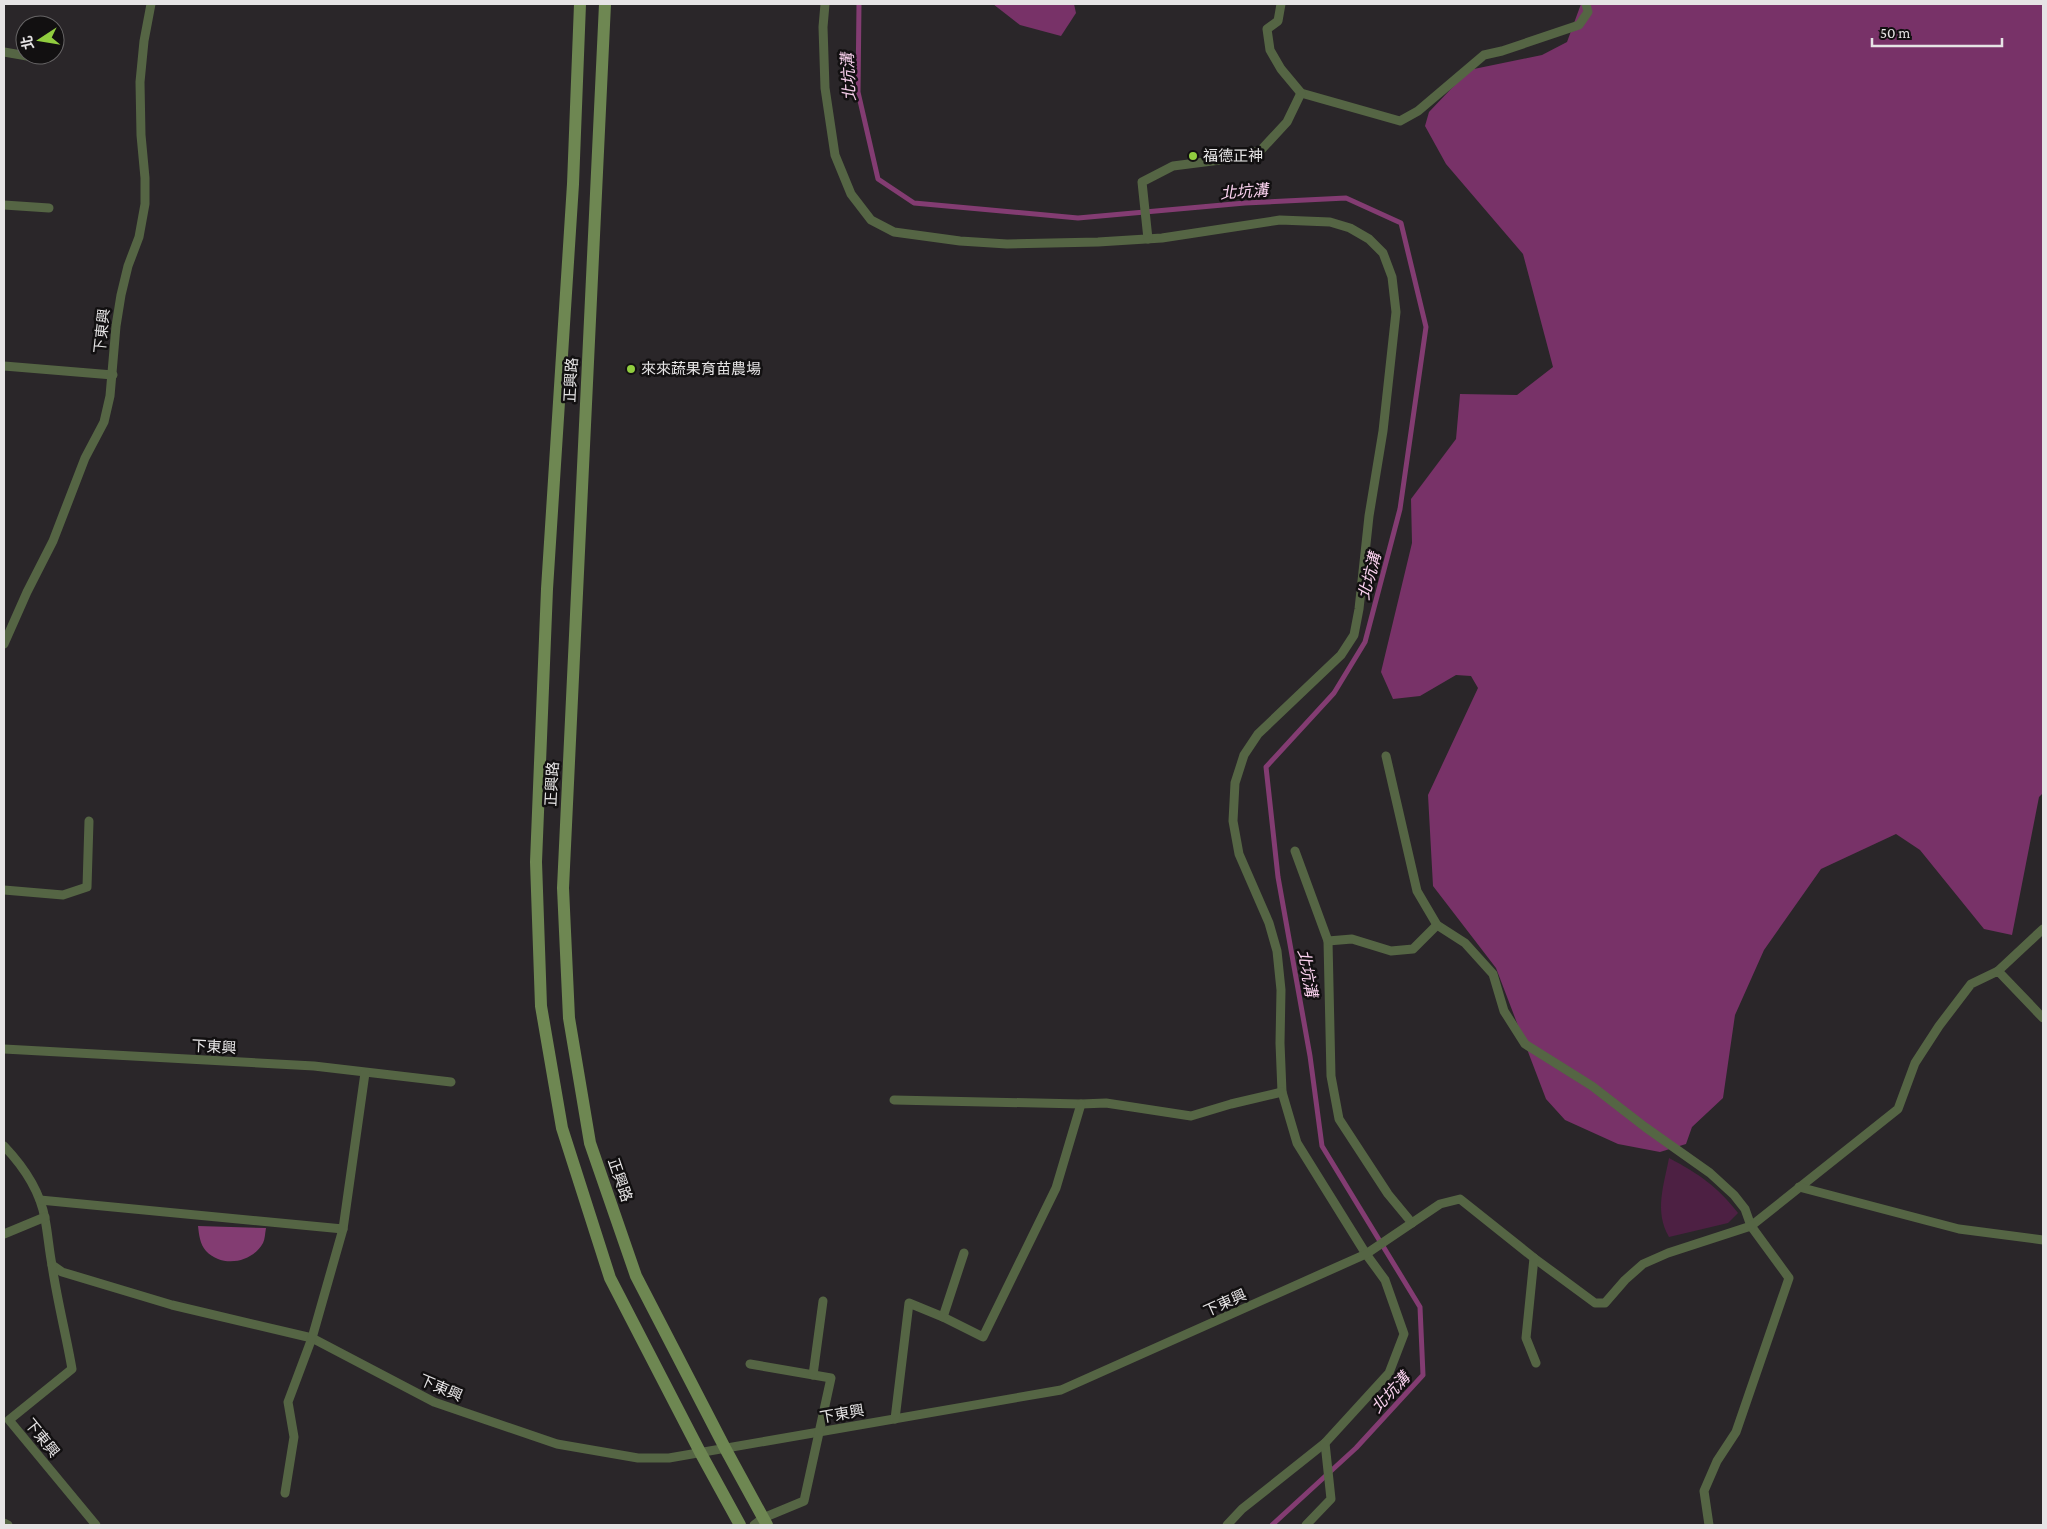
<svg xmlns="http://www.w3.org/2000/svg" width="2047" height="1529" viewBox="0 0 2047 1529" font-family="'Crimson Pro','Noto Sans TC',serif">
<rect width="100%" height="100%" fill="#2a2629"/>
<path fill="#4d2043" d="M1669 1158C1699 1174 1717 1186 1738 1213L1728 1223 1669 1237C1654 1211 1664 1185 1669 1158Z"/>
<g fill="#783268">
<path d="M993 4H1074L1076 13 1061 36 1020 25Z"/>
<path d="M1581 4H2043V793L2039 797 2012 935 1984 929 1920 850 1896 834 1821 869 1764 950 1735 1015 1723 1098 1692 1127 1686 1144 1660 1152 1618 1144 1565 1120 1546 1099 1496 968 1433 886 1428 795 1478 688 1471 676 1456 675 1420 696 1393 699 1381 672 1412 543 1411 499 1456 439 1460 394 1517 395 1553 367 1523 254 1446 164 1425 126 1429 112 1469 70 1542 55 1567 42Z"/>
</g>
<path fill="#833c72" d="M198 1226 266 1228C265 1233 265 1239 263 1243 252 1263 222 1268 206 1251 200 1244 199 1235 198 1226Z"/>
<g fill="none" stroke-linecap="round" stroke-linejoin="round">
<path stroke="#833c72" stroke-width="5" d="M859 4 858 92 878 179 914 203 1078 218 1245 203 1346 198 1401 223 1426 327 1400 509 1365 642 1334 693 1266 767 1278 877 1310 1056 1322 1146 1420 1307 1423 1375 1356 1448 1272 1525"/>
<g stroke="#556544" stroke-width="9">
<path d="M825 4 823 27 825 88 835 155 851 194 871 220 894 232 960 241 1007 244 1098 242 1162 238 1280 220 1330 222 1350 228 1369 239 1383 253 1392 277 1396 312 1383 431 1369 516 1359 609 1354 635 1341 655 1258 734 1244 755 1235 783 1233 821 1239 854 1269 923 1277 951 1281 990 1280 1043 1282 1092 1297 1143 1366 1254 1385 1280 1404 1334 1389 1373 1325 1443 1242 1509 1227 1525"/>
<path d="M1281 4 1278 21 1267 29 1270 50 1281 69 1301 93 1400 121 1418 111 1484 55 1502 51 1579 25 1588 12 1586 4"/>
<path d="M4 52 33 57"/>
<path d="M4 205 49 208"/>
<path d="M1148 239 1142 182 1173 166 1236 158 1261 150 1287 122 1301 93"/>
<path d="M4 366 113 375"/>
<path d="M4 644 27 592 53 541 85 458 104 422 110 396 116 326 121 295 128 266 139 237 145 204V178L141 135 140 82 144 41 151 4"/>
<path d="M1386 756 1417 891 1437 925 1465 943 1493 974 1504 1011 1525 1044 1592 1086 1645 1127 1710 1173 1734 1195 1745 1209 1751 1226 1789 1278 1736 1432 1717 1461 1704 1491 1709 1525"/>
<path d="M1295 851 1328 941 1331 1076 1339 1119 1388 1194 1412 1223"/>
<path d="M4 890 63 895 87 887 89 821"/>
<path d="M1328 941 1352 939 1391 951 1413 949 1437 925"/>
<path d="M1998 971 2043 929"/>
<path d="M4 1049 314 1066 451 1082"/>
<path d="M894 1100 1081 1104 1106 1103 1191 1116 1231 1104 1282 1092"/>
<path d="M4 1146C24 1167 40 1190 45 1219 48 1234 49 1250 52 1265L62 1272 172 1305 312 1338 434 1402 557 1444 638 1458H669L1061 1390 1366 1254 1440 1204 1460 1199 1534 1258 1595 1303H1605L1625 1280 1643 1264 1668 1253 1751 1226 1898 1109 1915 1063 1939 1026 1971 984 1998 971 2043 1018"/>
<path d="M1799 1187 1959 1229 2043 1240"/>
<path d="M40 1200 343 1229 312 1338 288 1402 294 1437 285 1493"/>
<path d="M343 1229 365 1073"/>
<path d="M4 1234 45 1217"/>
<path d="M1534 1258 1526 1338 1536 1363"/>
<path d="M52 1265C57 1300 66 1334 72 1369L9 1420 96 1525"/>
<path d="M943 1317 983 1337 1056 1188 1081 1104"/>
<path d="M750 1364 831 1378 804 1501 763 1518 754 1525"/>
<path d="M813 1375 823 1301"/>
<path d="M895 1419 909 1303 943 1317 964 1253"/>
<path d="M4 1523 8 1525"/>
<path d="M1306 1525 1331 1499 1325 1443"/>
</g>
<g stroke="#6e8752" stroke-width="12">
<path d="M580 4 573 184 547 589 536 862 541 1006 562 1128 610 1278 700 1452 740 1525"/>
<path d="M605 4 563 888 569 1018 590 1143 636 1276 726 1450 767 1525"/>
</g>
</g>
<g fill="#91cd3f" stroke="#121011" stroke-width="2">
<circle cx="1193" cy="156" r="5"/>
<circle cx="631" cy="369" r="5"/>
</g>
<g text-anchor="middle" stroke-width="5" stroke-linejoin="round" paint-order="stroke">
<g font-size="15" fill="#e6e4e5" stroke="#121011" text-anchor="start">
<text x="1203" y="161">福德正神</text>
<text x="641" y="374">來來蔬果育苗農場</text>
</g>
<g font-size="15" fill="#e6e4e5" stroke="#121011">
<text transform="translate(102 331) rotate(-84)" y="5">下東興</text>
<text transform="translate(571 380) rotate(-87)" y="5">正興路</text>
<text transform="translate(552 784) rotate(-87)" y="5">正興路</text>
<text transform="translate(214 1047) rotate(3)" y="5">下東興</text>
<text transform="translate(620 1180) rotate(71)" y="5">正興路</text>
<text transform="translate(1225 1303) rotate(-24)" y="5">下東興</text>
<text transform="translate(441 1388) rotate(23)" y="5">下東興</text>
<text transform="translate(842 1414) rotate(-10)" y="5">下東興</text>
<text transform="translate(42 1438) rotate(51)" y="5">下東興</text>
</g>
<g font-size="16" font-style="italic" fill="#fad1ee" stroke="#121011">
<text transform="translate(848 77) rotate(-93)" y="6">北坑溝</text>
<text transform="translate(1244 191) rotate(-4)" y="6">北坑溝</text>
<text transform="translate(1369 576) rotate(-75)" y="6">北坑溝</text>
<text transform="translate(1308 973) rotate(80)" y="6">北坑溝</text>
<text transform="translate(1390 1392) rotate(-47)" y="6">北坑溝</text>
</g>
</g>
<rect width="2047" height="1529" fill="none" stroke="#e6e4e5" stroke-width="10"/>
<g transform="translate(40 40) rotate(258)"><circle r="24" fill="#121011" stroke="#676566"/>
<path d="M0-4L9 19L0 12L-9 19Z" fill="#91cd3f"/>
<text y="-8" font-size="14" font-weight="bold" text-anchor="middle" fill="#e6e4e5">北</text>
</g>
<path d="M1872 38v8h130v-8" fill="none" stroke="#e6e4e5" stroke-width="2.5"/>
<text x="1880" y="38" font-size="15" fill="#e6e4e5" stroke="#121011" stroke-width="4" paint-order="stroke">50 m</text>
</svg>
